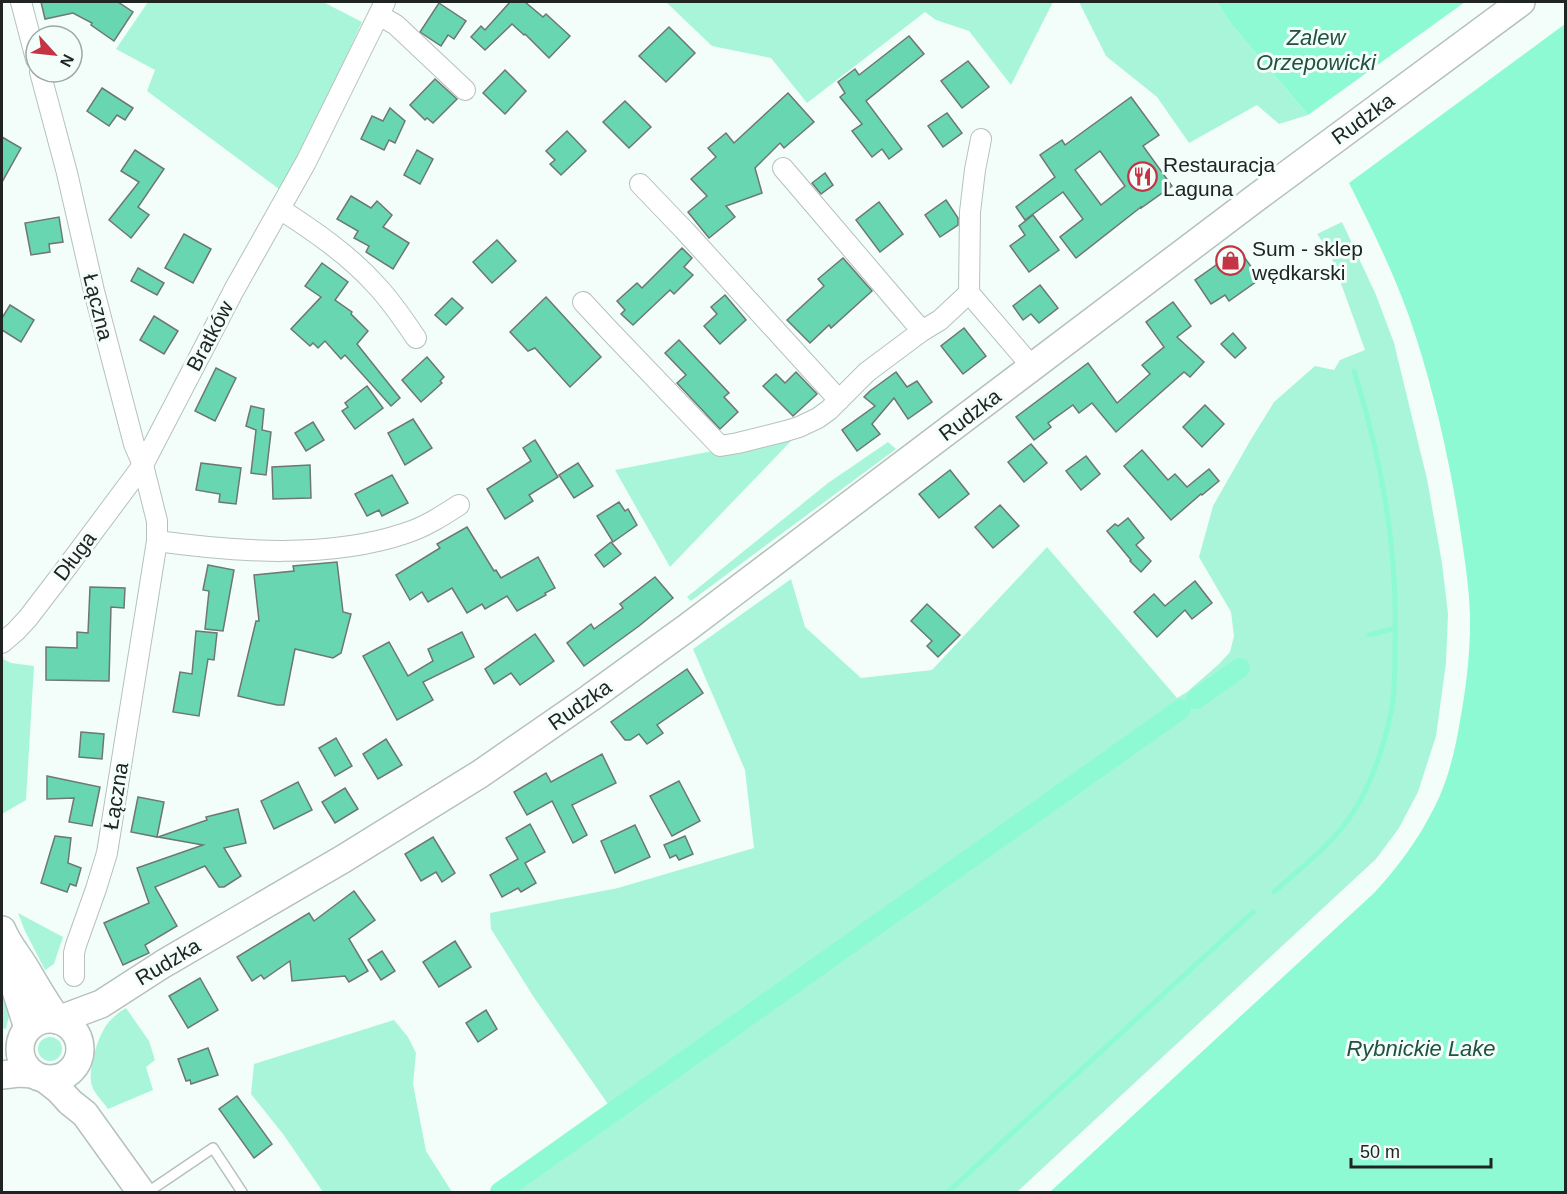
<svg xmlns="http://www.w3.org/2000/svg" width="1567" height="1194" viewBox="0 0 1567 1194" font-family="Arial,sans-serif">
<rect width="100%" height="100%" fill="#f3fefa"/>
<g fill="#a9f5d9">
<path d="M148 2H323L362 22 315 125 279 189 147 91 155 70 116 49Z"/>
<path d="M666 2H1053L1011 85 969 31 936 20 925 12 807 103 771 58 712 46Z"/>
<path d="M1079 2H1217L1232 25 1308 115 1279 124 1257 105 1189 143 1157 97 1106 56Z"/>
<path d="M1342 222 1376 295 1394 343 1427 479 1442 563 1448 614 1446 663 1436 736 1418 792 1399 828 1376 859 1017 1192H492L610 1107 533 996 491 929 490 913 618 888 754 848 745 770 693 649 791 579 805 627 861 678 932 670 1047 547 1177 698 1187 692 1219 664 1230 652 1234 636 1231 612 1199 557 1213 506 1250 441 1274 402 1315 366 1334 370 1340 360 1365 350 1330 253 1317 234Z"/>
<path d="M792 440 670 567 615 470 713 451Z"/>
<path d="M888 442 896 449 691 601 687 597 828 483Z"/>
<path d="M5 657 3 659 11 663 34 666 26 800 2 814V658Z"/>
<path d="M18 913 63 937 54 964 45 970 25 931Z"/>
<path d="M2 995C14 1006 9 1014 6 1029L2 1028Z"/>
<path d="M126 1008 149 1041 155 1060 146 1067 153 1090 108 1109C103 1102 95 1094 92 1086 87 1071 98 1035 108 1023 113 1017 119 1012 126 1008Z"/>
<path d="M394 1020 408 1037 416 1053 413 1084 426 1151 452 1192H323L283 1134 251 1094 254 1064Z"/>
<circle cx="50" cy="1049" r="12"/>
</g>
<g fill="#8dfad4">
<path d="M1217 2H1465L1308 115 1232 25Z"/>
<path d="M1565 24V1192H1050L1374 893C1398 867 1418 840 1434 808 1448 781 1455 751 1460 721 1466 688 1470 656 1470 622 1470 595 1466 568 1462 541 1452 472 1437 403 1416 337 1399 283 1374 233 1349 183Z"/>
</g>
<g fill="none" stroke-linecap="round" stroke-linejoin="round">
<g stroke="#8dfad4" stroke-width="5">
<path d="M1369 635 1396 628"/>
<path d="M1274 892C1302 867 1334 843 1354 811 1373 781 1388 735 1393 700 1395 682 1395 663 1395 645 1398 552 1382 459 1354 371"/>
<path d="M948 1192 1253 912"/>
</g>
<g stroke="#8dfad4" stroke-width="20">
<path d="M1196 699 1240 668"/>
<path d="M500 1192 1181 709"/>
</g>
</g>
<g fill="#68d6b1" stroke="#6d7773" stroke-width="1.5" fill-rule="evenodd">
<path d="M41 2H118L133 12 114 41 91 25 92 23 73 13 45 19Z"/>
<path d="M510 2H525L543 17 546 14 570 36 549 58 525 34 524 35 512 24 485 50 471 37 481 26 485 30Z"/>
<path d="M439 3 466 21 454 39 448 35 441 46 420 32Z"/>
<path d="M669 27 695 53 666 82 639 56Z"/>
<path d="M909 36 924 54 866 101 902 149 889 159 882 149 872 157 852 131 862 124 840 97 845 93 838 82 855 69 859 75Z"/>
<path d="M968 61 989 87 962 108 941 81Z"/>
<path d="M505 70 526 91 505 114 483 93Z"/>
<path d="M435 79 457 99 433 123 427 118 425 120 410 105Z"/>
<path d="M102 88 133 108 125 120 117 115 109 126 87 111Z"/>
<path d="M788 93 814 122 784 148 780 143 755 168 762 193 726 206 735 217 709 238 688 212 707 196 691 179 716 157 708 148 726 133 734 143Z"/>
<path d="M1131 97 1159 135 1143 146 1172 186 1141 208V207L1076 258 1060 237 1083 219 1063 192 1025 220 1016 207 1055 177 1040 155 1062 140 1065 145ZM1100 151 1125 186 1101 205 1075 170Z"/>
<path d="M625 101 651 127 629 148 603 122Z"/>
<path d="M390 108 405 121 395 143 389 140 384 150 361 139 372 116 383 121Z"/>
<path d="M947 113 962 133 943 147 928 126Z"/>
<path d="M567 131 586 151 561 175 550 164 555 160 546 151Z"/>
<path d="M2 137 21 148 2 182Z"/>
<path d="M135 150 164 169 138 207 149 215 131 238 109 220 139 182 121 171Z"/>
<path d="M417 150 433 159 420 184 404 175Z"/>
<path d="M825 173 833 185 821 194 812 183Z"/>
<path d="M351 196 371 208 377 201 392 215 383 227 409 243 393 269 366 252 369 246 354 238 358 231 337 219Z"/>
<path d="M946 200 958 218V225L940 237 925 215Z"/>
<path d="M879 202 903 234 880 252 856 220Z"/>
<path d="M1033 215 1059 250 1029 272 1010 246 1025 235 1019 226Z"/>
<path d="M59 217 63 242 49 244 50 252 31 255 25 223Z"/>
<path d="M184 234 211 249 193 283 165 268Z"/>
<path d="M497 240 516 261 492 283 473 262Z"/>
<path d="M682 248 692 258 684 267 693 275 674 294 670 290 633 325 621 314 625 310 617 301 637 283 642 288Z"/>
<path d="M1242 254 1260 279 1229 301 1225 295 1211 304 1195 280 1219 263 1222 268Z"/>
<path d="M843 258 872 291 831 328 829 325 810 343 787 320 824 286 818 279Z"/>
<path d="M322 263 348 282 335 300 352 312 351 314 368 331 357 344 400 398 391 406 345 355 341 359 325 341 318 348 313 343 310 346 291 329 321 297 305 286Z"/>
<path d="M138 268 164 283 157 295 131 281Z"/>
<path d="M1040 285 1058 308 1039 323 1031 314 1023 320 1013 306Z"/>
<path d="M725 295 746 320 720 344 704 326 717 314 711 307Z"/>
<path d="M546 297 601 357 570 387 535 348 528 351 510 332Z"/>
<path d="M452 298 463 308 446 325 435 315Z"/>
<path d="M1173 302 1191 326 1177 337 1204 362 1190 377 1184 372 1116 432 1092 403 1079 413 1073 405 1048 423 1051 427 1034 440 1016 417 1088 363 1117 403 1150 374 1142 365 1164 347 1146 322Z"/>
<path d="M10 305 34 320 21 342 2 330V318Z"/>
<path d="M154 316 178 331 164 354 140 340Z"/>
<path d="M964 328 986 356 963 374 941 346Z"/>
<path d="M1233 333 1246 348 1235 358 1221 344Z"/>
<path d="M679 340 729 393 724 397 738 412 720 429 677 383 686 375 665 353Z"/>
<path d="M427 357 444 377 440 381 442 383 421 402 402 380Z"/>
<path d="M216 368 236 378 215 421 195 411Z"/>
<path d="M796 372 817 394 793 416 763 386 776 374 785 383Z"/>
<path d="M896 372 907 387 917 381 932 402 908 419 894 398 872 424 880 434 857 451 842 430 875 406 864 397 870 391Z"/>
<path d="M367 386 383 408 355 429 342 411 348 407 345 403Z"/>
<path d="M1205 405 1224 424 1202 447 1183 427Z"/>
<path d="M251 406 264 409 262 430 271 432 266 475 251 473 256 430 246 426Z"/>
<path d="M413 419 432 448 405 465 388 433Z"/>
<path d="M313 422 324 440 306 451 295 433Z"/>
<path d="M535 440 558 477 529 495 533 501 505 519 487 489 531 461 523 448Z"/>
<path d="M1031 444 1047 463 1024 482 1008 462Z"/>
<path d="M1142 450 1168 480 1175 474 1187 487 1209 469 1219 481 1202 495 1201 494 1171 520 1124 466Z"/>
<path d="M1086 456 1100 474 1081 490 1066 471Z"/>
<path d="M201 463 241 468 236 504 219 502 220 494 196 490Z"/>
<path d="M578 463 593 486 574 498 559 475Z"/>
<path d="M310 465 311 498 273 499 272 467Z"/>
<path d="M950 470 969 494 939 518 919 494Z"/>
<path d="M392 475 408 503 382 516 379 510 367 516 355 494Z"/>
<path d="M619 502 625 511 628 509 637 525 613 542 597 516Z"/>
<path d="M1000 505 1019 526 993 548 975 527Z"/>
<path d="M1128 518 1144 538 1136 545 1151 561 1141 572 1130 561 1131 560 1107 531 1115 524 1118 526Z"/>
<path d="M467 527 494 571 496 570 501 578 538 557 555 588 545 593 546 595 517 611 507 596 485 609 482 604 467 613 452 588 428 602 422 592 410 600 396 575 440 548 437 544Z"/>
<path d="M611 542 621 554 604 567 595 555Z"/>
<path d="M337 562 343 612 351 614 341 653 333 658 295 649 284 705H277L238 696 256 621H259L254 575 294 571 293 566Z"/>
<path d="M208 565 234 570 223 631 205 629 209 591 203 590Z"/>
<path d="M655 577 673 598 639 626 584 666 567 643 591 624 594 629 623 608 620 604Z"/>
<path d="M1195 581 1212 603 1192 619 1185 610 1157 637 1134 612 1154 594 1165 606Z"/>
<path d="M90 587 125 588 124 608 111 607 109 681 46 680V647L77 648V632L88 633Z"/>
<path d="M927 604 960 635 938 657 927 646 932 641 911 621Z"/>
<path d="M196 631 217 633 214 660 208 659 199 716 173 712 180 672 192 674Z"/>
<path d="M462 632 474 657 423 682 433 700 397 720 363 656 389 642 408 676 433 661 428 649Z"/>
<path d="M535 634 554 661 520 685 511 673 494 684 485 669Z"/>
<path d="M687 669 703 693 657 725 663 733 647 744 639 734 630 740H625L611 722Z"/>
<path d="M81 732 104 734 102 759 79 757Z"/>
<path d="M336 738 352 766 335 776 319 748Z"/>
<path d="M386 739 402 765 378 779 363 754Z"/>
<path d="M602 754 616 783 572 805 587 835 573 843 552 801 527 815 514 792 546 773 551 782Z"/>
<path d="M47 776 100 787 92 826 69 822 74 798 47 799Z"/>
<path d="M679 781 700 821 672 836 650 796Z"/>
<path d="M298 782 312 810 274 829 261 801Z"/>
<path d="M345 788 358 809 335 823 322 802Z"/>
<path d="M138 797 164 802 157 837 131 832Z"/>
<path d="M238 809 246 843 224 848 241 876 224 887H219L205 866 155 887 177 926 145 945 149 953 123 965 104 923 149 903 137 868 203 845 158 837 207 820 206 817Z"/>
<path d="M530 824 545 852 525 863 536 883 521 892 518 888 502 897 490 875 518 859 506 838Z"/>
<path d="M635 825 650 857 615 873 601 841Z"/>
<path d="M55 836 71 838 68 863 81 868 76 886 70 884 67 892 41 883Z"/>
<path d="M685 836 693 854 679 860 676 855 670 858 664 845Z"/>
<path d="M433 837 455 873 442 882 436 872 421 881 405 854Z"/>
<path d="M354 891 375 920 349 939 368 971 349 982 345 976 292 981 290 961 264 979 261 975 252 981 237 957 309 913 314 921Z"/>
<path d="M455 941 471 967 439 987 423 962Z"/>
<path d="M382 951 395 971 381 980 368 960Z"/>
<path d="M200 978 218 1010 188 1028 169 996Z"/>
<path d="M486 1010 497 1029 478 1042 466 1023Z"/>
<path d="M208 1048 218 1075 191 1084 190 1080 186 1081 178 1059Z"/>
<path d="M237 1096 272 1144 254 1158 219 1109Z"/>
</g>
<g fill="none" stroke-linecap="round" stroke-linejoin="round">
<defs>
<path id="lane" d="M148 1192 213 1148 242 1192"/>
<g id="street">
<path d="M21 2 36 59"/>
<path d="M379 15 396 25 465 90"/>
<path d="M40 72 67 173 94 291 134 444 143 465 157 521V541L107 853 96 889 76 945 74 953V976"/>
<path d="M783 168 922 331"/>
<path d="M640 184 686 232 839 400"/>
<path d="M280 209C314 231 349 255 376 285 391 301 404 320 416 338"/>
<path d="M969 293 970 212 975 170 981 139"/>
<path d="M583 302 608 329 720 446 738 443 786 431 799 427 818 418 829 410 867 372 922 331 940 320 969 293 1033 368"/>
<path d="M157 541C236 552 330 559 406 533 425 527 442 516 459 505"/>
<path d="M2 643 16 631 28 618 64 571 143 465 234 290 306 162 385 2"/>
</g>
<g id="secondary">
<path d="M2 930C8 945 19 957 27 971 37 988 46 1004 58 1020"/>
<path d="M9 960 12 978 28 1028"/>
<circle cx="50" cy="1049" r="30"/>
<path d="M58 1020 101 1004 163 964 343 859 480 774 590 698 688 627 1261 194 1521 2"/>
<path d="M2 1075 19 1073 33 1074"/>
<path d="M45 1079 59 1090 70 1102 85 1114 141 1192"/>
</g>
</defs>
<use href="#lane" stroke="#b6c1bc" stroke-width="12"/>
<use href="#street" stroke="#b6c1bc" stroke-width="22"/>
<use href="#secondary" stroke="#b6c1bc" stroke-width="30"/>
<use href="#lane" stroke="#fff" stroke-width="9"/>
<use href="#street" stroke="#fff" stroke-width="20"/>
<use href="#secondary" stroke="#fff" stroke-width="27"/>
</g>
<defs>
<symbol id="restaurant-ring" viewBox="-11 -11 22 22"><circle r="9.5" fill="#f3fefa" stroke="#c43445" stroke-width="1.5"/><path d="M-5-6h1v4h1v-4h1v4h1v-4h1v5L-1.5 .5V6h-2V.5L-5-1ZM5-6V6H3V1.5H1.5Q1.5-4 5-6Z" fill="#c43445"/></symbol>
<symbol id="shop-ring" viewBox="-11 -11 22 22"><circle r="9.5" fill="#f3fefa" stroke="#c43445" stroke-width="1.5"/><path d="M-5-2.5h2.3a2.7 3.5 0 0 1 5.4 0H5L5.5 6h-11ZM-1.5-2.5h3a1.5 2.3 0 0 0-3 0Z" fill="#c43445"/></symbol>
</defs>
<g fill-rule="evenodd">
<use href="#restaurant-ring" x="1126" y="160" width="33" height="33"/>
<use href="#shop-ring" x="1214" y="244" width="33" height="33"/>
</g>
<g text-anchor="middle" stroke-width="6" stroke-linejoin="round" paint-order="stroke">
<g font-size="21" fill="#202422" stroke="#f3fefa">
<text transform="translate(1363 119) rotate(-36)" y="7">Rudzka</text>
<text transform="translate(98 307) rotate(76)" y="7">Łączna</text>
<text transform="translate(210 336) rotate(-62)" y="7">Bratków</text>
<text transform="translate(970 415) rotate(-37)" y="7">Rudzka</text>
<text transform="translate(75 556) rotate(-53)" y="7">Długa</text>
<text transform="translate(580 705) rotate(-35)" y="7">Rudzka</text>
<text transform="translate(116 796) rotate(-81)" y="7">Łączna</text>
<text transform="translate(168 962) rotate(-31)" y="7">Rudzka</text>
</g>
<g font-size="21" fill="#202422" stroke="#f3fefa" text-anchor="start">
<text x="1163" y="172">Restauracja<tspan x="1163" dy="24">Laguna</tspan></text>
<text x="1252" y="256">Sum - sklep<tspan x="1252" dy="24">wędkarski</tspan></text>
</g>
<g font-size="22" font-style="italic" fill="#225041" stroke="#f3fefa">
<text x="1316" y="45">Zalew<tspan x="1316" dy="25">Orzepowicki</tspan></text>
<text x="1421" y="1056">Rybnickie Lake</text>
</g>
</g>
<rect width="1567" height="1194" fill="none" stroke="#202422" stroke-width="6"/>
<g transform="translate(54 54) rotate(117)"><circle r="28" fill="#f3fefa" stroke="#9fa7a4" stroke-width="1.5"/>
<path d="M0-4.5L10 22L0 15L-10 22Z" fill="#c43445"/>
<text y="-9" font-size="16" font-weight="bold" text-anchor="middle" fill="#202422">N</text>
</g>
<path d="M1351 1158v9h140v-9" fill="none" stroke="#202422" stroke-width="3"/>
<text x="1360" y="1158" font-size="18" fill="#202422" stroke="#f3fefa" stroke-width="4.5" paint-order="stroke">50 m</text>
</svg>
